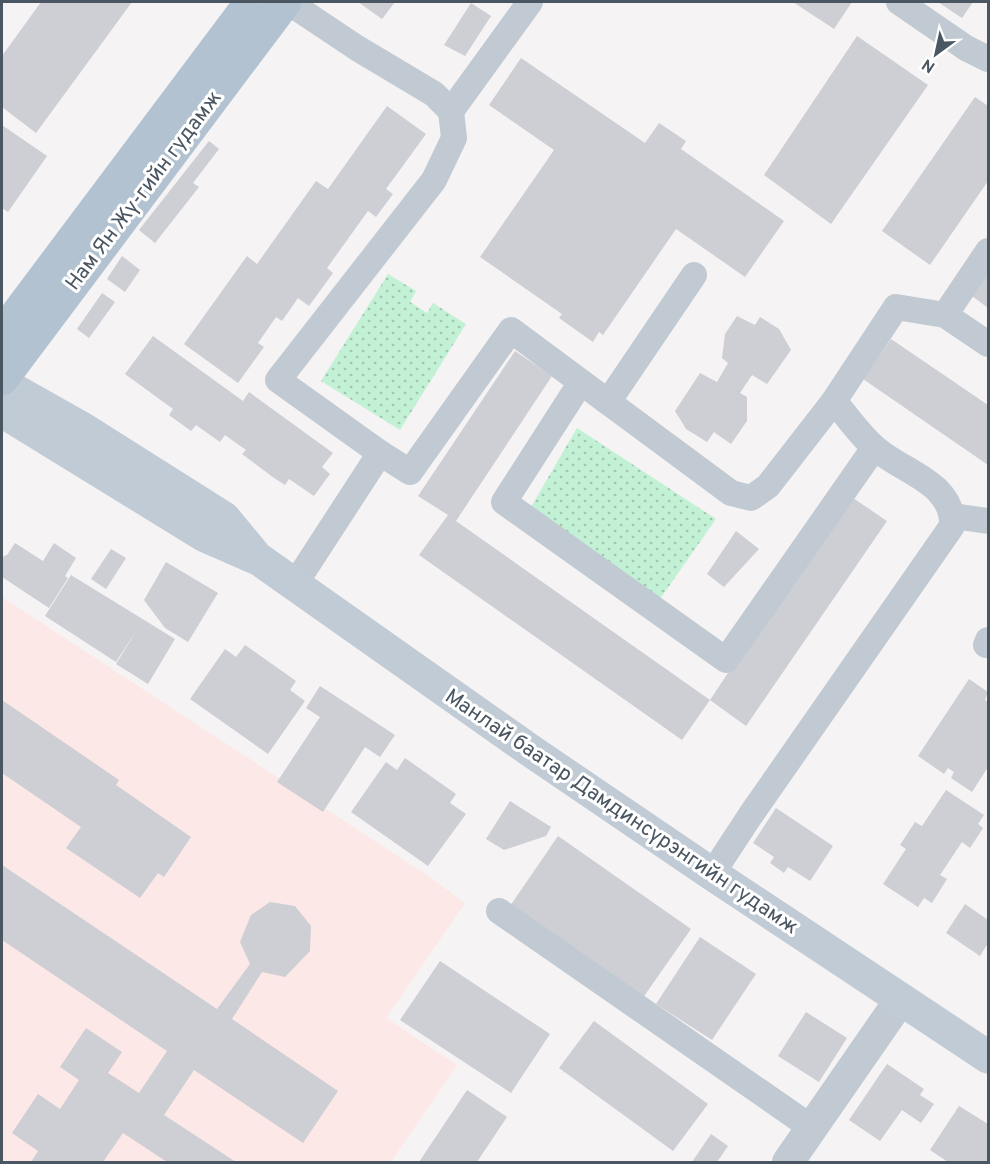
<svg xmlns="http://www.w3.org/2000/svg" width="990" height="1164" viewBox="0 0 990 1164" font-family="Overpass,sans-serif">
<defs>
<pattern id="park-dots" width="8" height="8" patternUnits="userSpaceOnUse" patternTransform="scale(1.5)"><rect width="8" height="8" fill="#c3f1d5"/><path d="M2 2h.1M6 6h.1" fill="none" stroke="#a0c6b0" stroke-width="1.8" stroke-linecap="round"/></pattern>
</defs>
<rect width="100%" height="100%" fill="#f5f3f3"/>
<path fill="#fce8e6" d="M2 597 428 876 465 903 386 1018 457 1065 391 1162H2Z"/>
<g fill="url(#park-dots)">
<path d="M388 274 416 291 410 302 427 313 433 303 466 324 400 430 321 381Z"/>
<path d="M577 428 716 519 660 599 528 512Z"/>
</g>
<g fill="#cdcfd5">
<path d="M41 2H132L36 133 2 107V56Z"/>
<path d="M358 2H395L382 19Z"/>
<path d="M793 2H852L834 29Z"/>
<path d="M938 2H973L962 18Z"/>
<path d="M471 3 491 16 465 56 444 45Z"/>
<path d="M857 36 928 85 831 224 764 175Z"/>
<path d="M521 58 645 143 659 123 686 141 681 149 784 221 745 277 676 229 603 335 599 332 593 342 559 318 562 314 480 257 554 150 489 105Z"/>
<path d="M975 97 988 106V181L930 265 882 231Z"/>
<path d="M387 106 426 134 386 189 393 194 376 217 368 211 327 268 333 273 309 306 298 298 282 321 276 317 258 343 264 347 238 383 184 344 247 256 257 264 316 181 328 189Z"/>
<path d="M2 125 47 156 8 212 2 208Z"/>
<path d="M209 141 219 149 193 183 199 187 155 243 139 230Z"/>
<path d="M122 256 140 270 125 292 107 279Z"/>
<path d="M988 265V308L968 293Z"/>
<path d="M102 293 115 302 89 338 77 329Z"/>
<path d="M737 316 755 325 760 317 779 329 791 350 767 384 752 375 740 393 747 397V421L731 444 714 432 707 442 686 429 675 411 700 373 717 382 728 363 722 358 725 334Z"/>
<path d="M153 336 243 401 249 392 333 453 322 467 330 474 314 496 289 479 285 485 274 478 242 454 246 450 225 435 220 442 196 425 191 431 169 415 173 409 125 374Z"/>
<path d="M891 339 988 405V465L863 379Z"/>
<path d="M515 351 552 376 456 521 710 700 682 740 419 555 448 515 418 496Z"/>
<path d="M847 494 887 521 746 726 710 700Z"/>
<path d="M736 531 759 549 724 587 707 574Z"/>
<path d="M15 543 43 561 54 543 76 558 65 576 68 578 49 608 2 577V557L7 555Z"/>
<path d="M111 549 126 558 106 589 91 579Z"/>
<path d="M166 562 218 593 188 642 165 628 144 600Z"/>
<path d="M71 575 175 639 148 684 116 664 138 628 116 662 45 616Z"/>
<path d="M245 645 296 681 290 690 305 701 268 754 190 699 225 649 236 657Z"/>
<path d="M969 679 988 692 985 700 988 702V767L972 792 951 778 954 772 948 768 944 774 918 756Z"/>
<path d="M320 686 395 735 380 757 365 747 323 812 277 782 320 717 306 708Z"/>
<path d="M2 700 119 780 116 785 191 837 164 877 158 873 140 898 66 848 81 827 2 773Z"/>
<path d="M405 758 456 794 450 803 466 814 428 866 351 812 386 762 397 770Z"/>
<path d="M946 790 984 815 978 824 983 828 970 848 962 842 940 875 947 879 932 903 924 898 918 907 883 884 906 849 900 845 915 822 922 826Z"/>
<path d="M510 801 551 827 546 836 504 850 486 839Z"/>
<path d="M776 808 833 846 810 881 788 867 784 873 770 863 774 857 753 843Z"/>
<path d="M558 836 691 929 640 1002 508 909Z"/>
<path d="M2 865 217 1009 250 964 240 942 251 915 270 902 295 906 311 926 310 951 285 977 262 972 232 1019 338 1091 303 1143 194 1070 164 1115 236 1162H167L123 1133 103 1162H31L38 1151 12 1133 38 1094 60 1109 79 1080 60 1067 86 1028 122 1052 108 1073 139 1093 167 1051 2 940Z"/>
<path d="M965 904 988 920V943L980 956 946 933Z"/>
<path d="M700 937 756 974 712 1040 656 1004Z"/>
<path d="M440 961 550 1034 511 1093 400 1020Z"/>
<path d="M806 1012 847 1038 819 1082 778 1056Z"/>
<path d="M594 1021 708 1104 673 1151 559 1068Z"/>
<path d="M887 1064 924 1089 920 1095 934 1104 921 1123 902 1110 880 1141 849 1120Z"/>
<path d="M467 1090 507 1117 477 1162H419Z"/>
<path d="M959 1106 988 1124V1162H948L930 1150Z"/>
<path d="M711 1134 728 1146 717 1162H692Z"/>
</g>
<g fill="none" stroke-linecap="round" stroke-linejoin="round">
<g stroke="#c1cad2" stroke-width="26">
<path d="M288 2 357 48 434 94 451 111 454 138 434 180 278 380 380 453 295 584"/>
<path d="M899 2 966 48 988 59"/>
<path d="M451 111 530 2"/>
<path d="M945 315 988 251"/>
<path d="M581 382 731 493 751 498 768 486 834 401"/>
<path d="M608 402 694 275"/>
<path d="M380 453 410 472 511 330 581 382 504 502 726 660 874 448"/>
<path d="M953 516 988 521"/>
<path d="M986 645 988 640"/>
<path d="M712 874 750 816 952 526C954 482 901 472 874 447 859 434 847 416 834 401L896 307 945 315 988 344"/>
<path d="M499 911 812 1128"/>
</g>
<path stroke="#c1cad2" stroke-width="32" d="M788 1162 901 999"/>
<g stroke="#c1cbd6" stroke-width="33">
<path d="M2 383 80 427 224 518 254 554"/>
<path d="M2 411 205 536 260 560 531 751 712 874 988 1057"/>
</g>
<g stroke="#b3c2d1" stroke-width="33">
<path d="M2 334 251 2"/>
<path d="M2 379 285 2"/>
</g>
</g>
<g text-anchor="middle" stroke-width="6" stroke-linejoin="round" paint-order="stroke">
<g font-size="21" fill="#4a5661" stroke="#fff">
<text transform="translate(143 190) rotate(-53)" y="7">Нам Ян Жү-гийн гудамж</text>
<text transform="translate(622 811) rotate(34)" y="7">Манлай баатар Дамдинсүрэнгийн гудамж</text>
</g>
</g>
<rect width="990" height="1164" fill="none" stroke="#4a5661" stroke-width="6"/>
<g transform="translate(936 54) rotate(213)" stroke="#ffffff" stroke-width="4.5" paint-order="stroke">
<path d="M0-4.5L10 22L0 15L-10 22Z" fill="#4a5661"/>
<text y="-9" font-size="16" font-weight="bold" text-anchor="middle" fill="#4a5661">N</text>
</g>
</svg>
